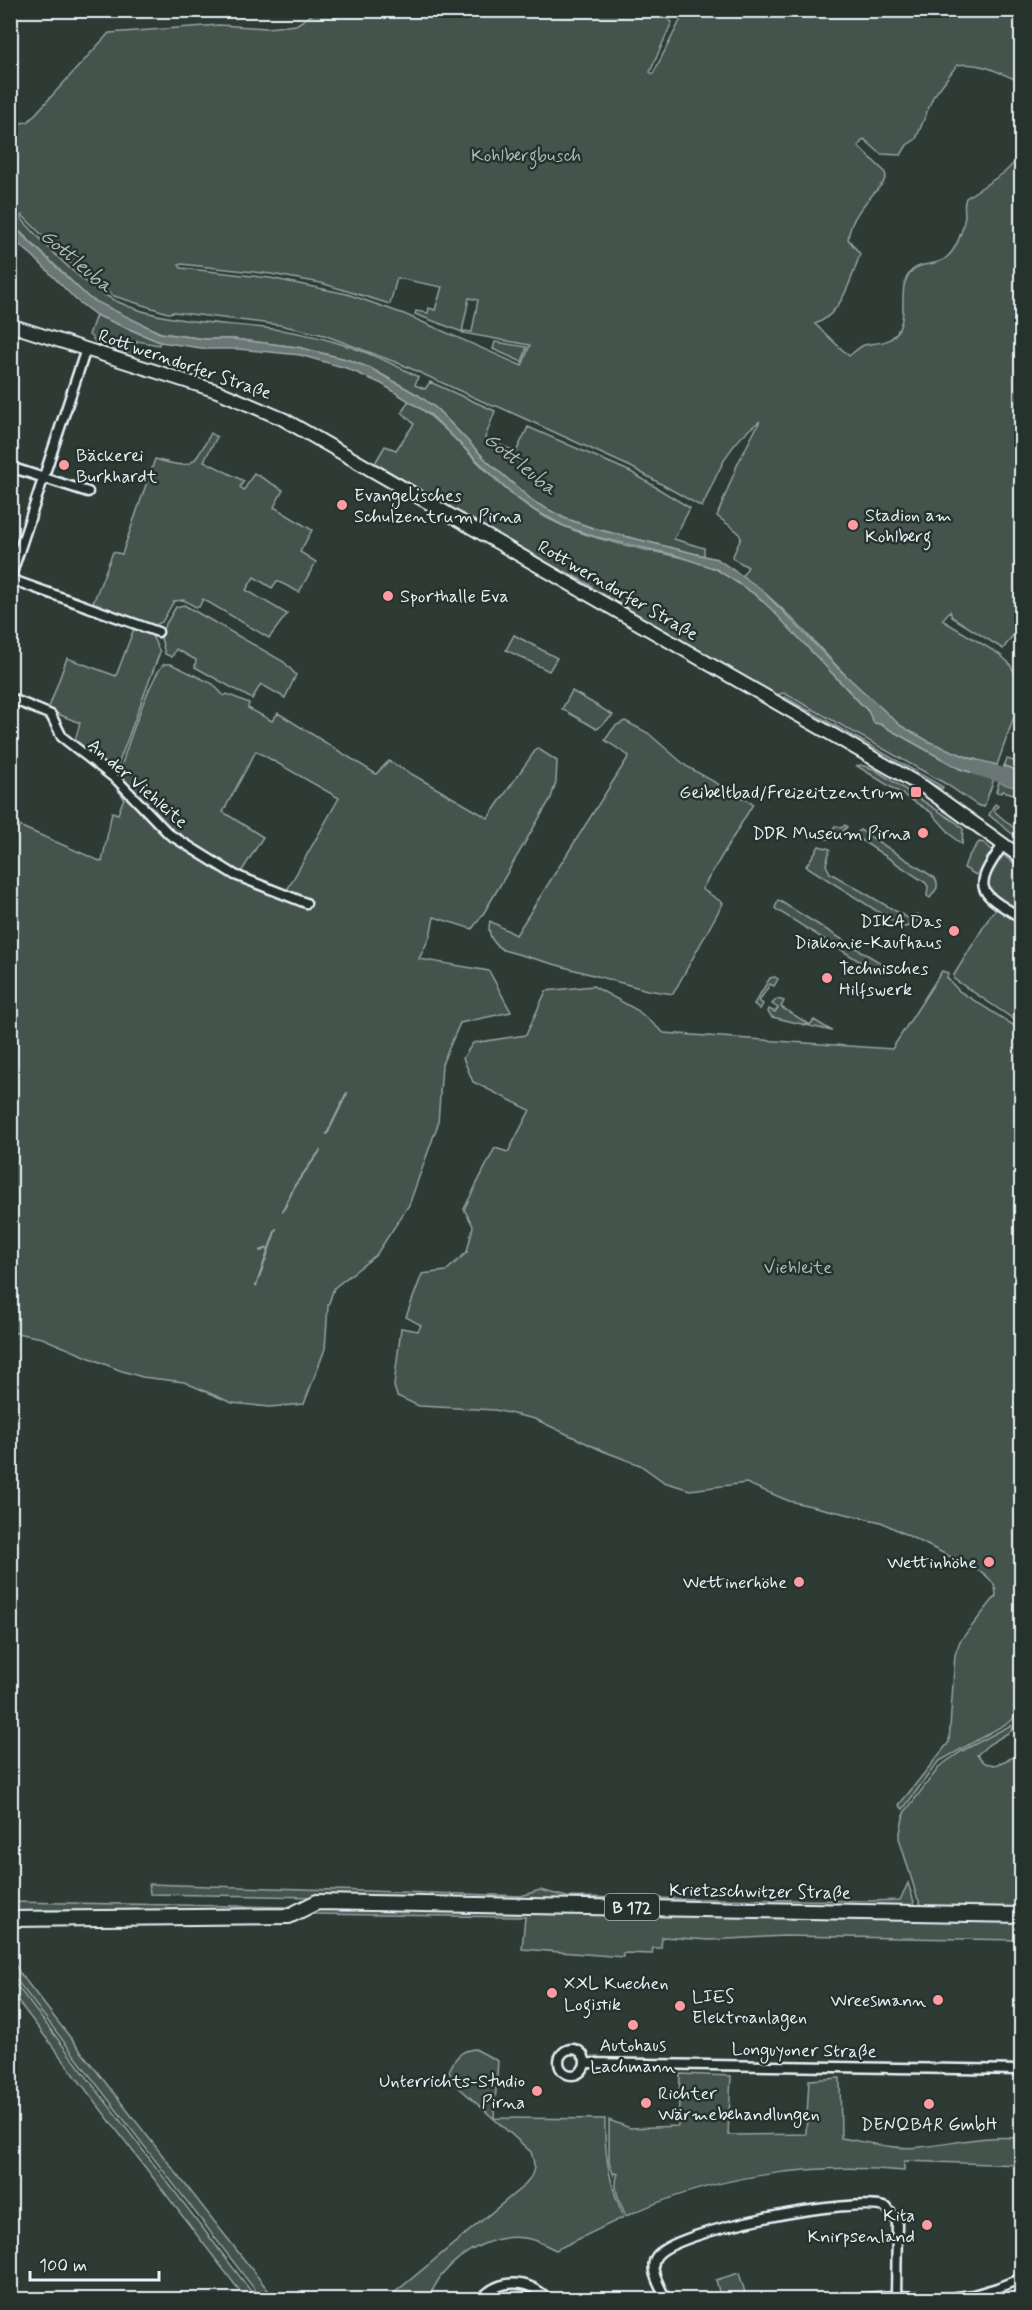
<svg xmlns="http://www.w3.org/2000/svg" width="1032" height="2310" viewBox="0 0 1032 2310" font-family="Mynerve,sans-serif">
<rect width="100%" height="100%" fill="#2e3b35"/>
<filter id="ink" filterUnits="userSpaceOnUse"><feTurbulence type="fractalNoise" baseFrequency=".0167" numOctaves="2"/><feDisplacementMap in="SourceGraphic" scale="12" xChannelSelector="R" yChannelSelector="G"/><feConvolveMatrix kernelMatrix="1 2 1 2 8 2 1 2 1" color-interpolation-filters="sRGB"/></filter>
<g filter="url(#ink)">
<g fill="#45524e" stroke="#96a2a3" stroke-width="1.5" fill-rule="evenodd">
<path d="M319 10 673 11 668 19 672 22 650 72 653 74 685 11H1021V82C1000 73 980 61 957 65L933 97 916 139 907 145 901 155 881 154 864 139 858 146 884 171 886 176 883 183C868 200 851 215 848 239L860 254C851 279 842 314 815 324L849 356C853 353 859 347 864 345 876 342 889 345 897 332 909 314 897 291 909 274 918 261 935 267 946 258 957 249 963 230 965 216 965 209 963 205 966 198L1005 172 1021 156V624L1003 649 952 617 950 611 942 620 999 654 1009 663 1021 683V697L997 765C965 757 927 746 900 725 842 682 802 617 742 576L748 567 732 558 741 538 738 532 717 516 738 463 760 421C726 445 719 471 702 507L631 467 497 406H493L403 365 324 335 280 325 174 312 168 313 114 296 88 278 68 261 22 215 20 217C45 245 81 284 116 301 166 325 226 322 281 330 328 337 376 354 418 377L415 385 425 389 430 382 495 411 485 438 516 452 528 427 631 472 690 508 674 539 704 548V556L596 529 564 518 534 502 487 461 437 409 418 395 370 368 346 359 297 347 233 339H205L161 333 115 312 89 298 11 223 10 124 28 122 109 33 219 25 267 28 296 25ZM181 264 271 274 321 283 390 304 397 278 442 287 435 310 429 308 428 313 416 311 415 314 462 332 469 298 478 300 472 332 464 331 463 333 530 345 522 366 404 314 347 294 270 278 181 268 179 265Z"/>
<path d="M96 315 160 342 159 345 137 341 133 357 105 347 104 349C95 345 95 339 89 335Z"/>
<path d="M495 342 527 347 522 362 493 349Z"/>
<path d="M409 400C456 431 487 481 535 511 568 532 608 542 646 550 669 555 694 559 716 569 774 596 821 666 868 711L874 722 880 724 960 769 994 779 984 807 977 805 946 784 784 693 776 695 591 589 592 586 565 571 563 573 375 463 385 446 396 450 414 424 402 412Z"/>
<path d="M211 433 217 437 204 461 244 481 240 487 244 490 254 473 283 490 274 507 312 530 300 552 316 562 299 592 277 581 272 588 254 577 246 590 287 614 269 638 203 599 199 607H196L184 600 174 601 162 622 153 626 93 603 113 552 122 554 155 459C194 470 192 467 211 433Z"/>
<path d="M184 605 284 662 296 675 285 698 261 684 252 699 195 667 196 660 176 649 172 657 165 654 160 634 176 607Z"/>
<path d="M135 626 150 632 160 652 116 770 111 772 74 744 80 723 48 710 67 658 116 676Z"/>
<path d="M514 635 557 658 549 671 506 650Z"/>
<path d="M164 664H171L213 684 224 696 227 694 249 703 248 708 272 721 278 713 376 774 389 761 488 818 537 748 557 761 556 782 551 798 482 916 472 929 434 917 430 936 419 959 489 971 511 1012 460 1023 442 1064 438 1124 409 1205 376 1255 334 1288 328 1306 325 1349 304 1404 269 1407 232 1403 184 1382 142 1377 119 1370 42 1338 11 1332 10 822 102 862 112 812 118 814 124 798 117 789V786C137 806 157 829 180 846 219 874 265 889 309 905L310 903 286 892 339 798 256 751 223 812 263 837 240 874 171 832 119 777C123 756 150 677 164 664Z"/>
<path d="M572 691 613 715 597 729 562 709Z"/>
<path d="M785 697 943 787 942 789 927 782 780 698Z"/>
<path d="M625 721 648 733 686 766 753 804 702 889 723 903 673 994 647 990 503 950C492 943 487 933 490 921L516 935 629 756 605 740 615 726Z"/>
<path d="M1007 759 1021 763V772L1004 766Z"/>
<path d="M860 765 874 769 957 823 963 829 962 844 955 839 931 812 857 766Z"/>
<path d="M999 782 1021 789V796L1003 791 1002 793 996 792Z"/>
<path d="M995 804 998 806 994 811 1021 834V841L989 815Z"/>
<path d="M845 825 847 827 836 838 825 839 835 826 841 828Z"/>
<path d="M860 830 935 878 937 883V888L930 898 927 896 928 887 926 883 855 836Z"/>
<path d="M979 842 984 843 993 851 992 856 976 875 964 868 968 857Z"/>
<path d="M819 846 830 849 826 865 830 873 906 917 910 918 917 914 920 916C915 924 911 927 902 927L806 866Z"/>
<path d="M1002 854 1021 869V913L994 898 987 886 988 877Z"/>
<path d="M778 900 889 968 883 972 875 971 777 910 775 908Z"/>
<path d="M997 909 1021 922V1024L954 979V975L992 913Z"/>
<path d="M942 971 948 973 947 978 959 991 1021 1030 1022 1709 1011 1721 938 1762 903 1809 899 1805 949 1742 955 1655 960 1641 996 1596C996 1584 991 1580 983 1573L881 1522 789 1501 746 1483 690 1490 664 1482 640 1465 603 1451 535 1419 495 1410 419 1406 397 1396 394 1386 401 1328 418 1331 421 1325 406 1317 422 1274 446 1271 467 1252 473 1226 464 1209 495 1148 508 1152 530 1110 473 1082 463 1058 473 1043 526 1035 546 991 593 986 637 1010 664 1033 892 1049Z"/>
<path d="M775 977 778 979 774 986 770 984 759 1001 763 1004 760 1009 754 1004 770 978Z"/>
<path d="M777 999 784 1001 781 1007 810 1025 814 1020 832 1031 772 1017 768 1012 769 1009 775 1012 778 1008 772 1004Z"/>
<path d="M1011 1725 1013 1730 988 1745 977 1755 985 1763 995 1765 1021 1754V1909L923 1908 917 1897 899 1838 904 1813 940 1766 962 1751Z"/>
<path d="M908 1883 914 1902 911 1908 150 1894 149 1884 521 1896 540 1890 567 1897 871 1901 900 1900Z"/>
<path d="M11 1902 1022 1920 1021 1940 784 1936 710 1940 662 1937 661 1948H653L652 1954 623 1953V1957L522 1949 525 1917 44 1910C27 1914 18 1917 11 1933Z"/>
<path d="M11 1957 19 1972 275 2299H262L11 1973Z"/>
<path d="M11 1978 257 2299H246L11 1992Z"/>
<path d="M475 2049 498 2061 494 2118 605 2119C604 2154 609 2185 624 2217L556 2250C549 2247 542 2243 534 2240 501 2230 463 2249 442 2275 436 2282 432 2292 428 2299H387L526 2184C535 2172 536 2166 531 2152L454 2083 449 2071C455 2058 460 2050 475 2049Z"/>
<path d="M680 2074 731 2076 728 2135 806 2134 809 2080 840 2078 841 2138C866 2142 895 2150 920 2147 953 2144 984 2135 1018 2138L1019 2080H1021V2165L904 2161V2171C809 2162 713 2176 626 2216 620 2202 612 2188 618 2174L615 2173 614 2176 609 2162V2120L630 2128 678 2126Z"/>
<path d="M739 2273 747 2299H721L716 2280Z"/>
</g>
<g fill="#6b7775" stroke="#9da8a9" stroke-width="1.5">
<path d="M10 223 89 298 160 333 205 339H233L297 347 346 359 370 368 418 395 437 409 487 461 534 502 564 518 596 529 717 559 761 589 841 671 901 726 930 742 972 759 997 765 994 779 960 769 880 724 874 723 868 711 772 610 756 595 716 569 675 555 596 537 564 526 536 511 516 497 483 466 431 415 382 384 346 368 300 355 238 349H208L160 342 96 315 76 300 33 256 11 238Z"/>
<path d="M1004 766 1021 772V789L999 782Z"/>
</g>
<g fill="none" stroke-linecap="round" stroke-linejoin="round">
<g stroke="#9da8a9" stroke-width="2">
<path d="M327 1134 347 1093"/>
<path d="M283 1211 295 1185 320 1151"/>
<path d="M260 1251 268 1248"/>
<path d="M256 1286 276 1229"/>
</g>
<path stroke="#6b7775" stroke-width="15" d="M977 768 1022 781"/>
<defs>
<g id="street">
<path d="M10 467 88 492"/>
<path d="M10 579 86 349"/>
<path d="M10 579 158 632"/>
<path d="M10 698 51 715 62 737 117 780 169 834 235 875 306 903"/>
<path d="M1003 845C972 889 977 892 1022 918"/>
<circle cx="572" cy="2062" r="13"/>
<path d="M585 2063 1022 2070"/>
<path d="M480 2300C500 2277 529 2279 549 2300"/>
<path d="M666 2300C661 2288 648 2269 656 2257 672 2230 859 2195 887 2208L897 2221 896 2300"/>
<path d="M828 2300 896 2296 948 2298 973 2295 997 2288 1022 2278"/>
</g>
<path id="secondary" d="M10 325 217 391 283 419 925 788 1022 858"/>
<path id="primary" d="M10 1919 289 1916 317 1902 1022 1915"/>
</defs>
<use href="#street" stroke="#e8f1f8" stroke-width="13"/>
<use href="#secondary" stroke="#e8f1f8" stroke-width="16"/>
<use href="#primary" stroke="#e8f1f8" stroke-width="18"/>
<use href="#street" stroke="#26332d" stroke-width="8"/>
<use href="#secondary" stroke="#26332d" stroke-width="12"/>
<use href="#primary" stroke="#26332d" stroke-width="14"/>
</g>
</g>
<g fill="#ff9aa2" stroke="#26332d" stroke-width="2">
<circle cx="64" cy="465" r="6"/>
<circle cx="342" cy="505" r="6"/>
<circle cx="853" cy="525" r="6"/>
<circle cx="388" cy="596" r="6"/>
<rect x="910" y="786" width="12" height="12" rx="3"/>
<circle cx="923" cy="833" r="6"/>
<circle cx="954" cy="931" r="6"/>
<circle cx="827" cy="978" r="6"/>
<circle cx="989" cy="1562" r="6"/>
<circle cx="799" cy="1582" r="6"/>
<circle cx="552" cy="1993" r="6"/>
<circle cx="938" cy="2000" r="6"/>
<circle cx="680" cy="2006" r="6"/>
<circle cx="633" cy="2025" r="6"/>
<circle cx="537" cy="2091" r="6"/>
<circle cx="646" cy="2103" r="6"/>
<circle cx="929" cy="2104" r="6"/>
<circle cx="927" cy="2225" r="6"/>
</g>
<g text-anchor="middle" stroke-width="5" stroke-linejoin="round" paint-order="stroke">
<rect fill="#26332d" stroke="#aeb8bb" stroke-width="1.5" x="605" y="1894" width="54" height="26" rx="4.5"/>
<g font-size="16" font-weight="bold" fill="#e8f1f8">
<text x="632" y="1913">B 172</text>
</g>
<g font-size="18" fill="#afb9bc" stroke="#26332d">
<text x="526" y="161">Kohlbergbusch</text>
<text x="798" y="1273">Viehleite</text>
</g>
<g font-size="18" fill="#e8f1f8" stroke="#26332d">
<text transform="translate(185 364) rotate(19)" y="6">Rottwerndorfer Straße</text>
<text transform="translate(618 590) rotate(30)" y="6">Rottwerndorfer Straße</text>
<text transform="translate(138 783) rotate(41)" y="6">An der Viehleite</text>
<text transform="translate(760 1891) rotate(1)" y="6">Krietzschwitzer Straße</text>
<text transform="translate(804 2050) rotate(1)" y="6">Longuyoner Straße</text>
</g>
<g font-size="18" fill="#e8f1f8" stroke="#26332d" text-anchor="start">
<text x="76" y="461">Bäckerei<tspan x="76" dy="21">Burkhardt</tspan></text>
<text x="354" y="501">Evangelisches<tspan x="354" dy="21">Schulzentrum Pirna</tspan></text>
<text x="865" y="521">Stadion am<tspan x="865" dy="21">Kohlberg</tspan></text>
<text x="400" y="602">Sporthalle Eva</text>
<text x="904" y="798" text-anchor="end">Geibeltbad/Freizeitzentrum</text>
<text x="911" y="839" text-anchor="end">DDR Museum Pirna</text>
<text x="942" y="927" text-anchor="end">DIKA Das<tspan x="942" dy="21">Diakonie-Kaufhaus</tspan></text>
<text x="839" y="974">Technisches<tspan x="839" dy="21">Hilfswerk</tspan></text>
<text x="977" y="1568" text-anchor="end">Wettinhöhe</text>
<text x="787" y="1588" text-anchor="end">Wettinerhöhe</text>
<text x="564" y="1989">XXL Kuechen<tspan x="564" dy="21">Logistik</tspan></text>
<text x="692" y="2002">LIES<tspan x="692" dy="21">Elektroanlagen</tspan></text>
<text x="926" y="2006" text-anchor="end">Wreesmann</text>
<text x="633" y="2051" text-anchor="middle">Autohaus<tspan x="633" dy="21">Lachmann</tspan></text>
<text x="525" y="2087" text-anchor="end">Unterrichts-Studio<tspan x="525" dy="21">Pirna</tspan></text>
<text x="658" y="2099">Richter<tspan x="658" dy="21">Wärmebehandlungen</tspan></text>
<text x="929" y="2130" text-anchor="middle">DENQBAR GmbH</text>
<text x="915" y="2221" text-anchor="end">Kita<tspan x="915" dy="21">Knirpsenland</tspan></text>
</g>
<g font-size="20" font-style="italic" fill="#b0babd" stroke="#26332d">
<text transform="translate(77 260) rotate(40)" y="7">Gottleuba</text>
<text transform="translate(521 463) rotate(39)" y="7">Gottleuba</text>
</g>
</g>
<rect width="1032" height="2310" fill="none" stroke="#26332d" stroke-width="36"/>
<rect x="18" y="18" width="996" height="2274" fill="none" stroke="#e8f1f8" stroke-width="2" filter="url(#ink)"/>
<path d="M30 2271v9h129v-9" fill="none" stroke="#e8f1f8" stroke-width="3"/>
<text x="39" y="2271" font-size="18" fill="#e8f1f8" stroke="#26332d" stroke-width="4.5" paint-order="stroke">100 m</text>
</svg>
